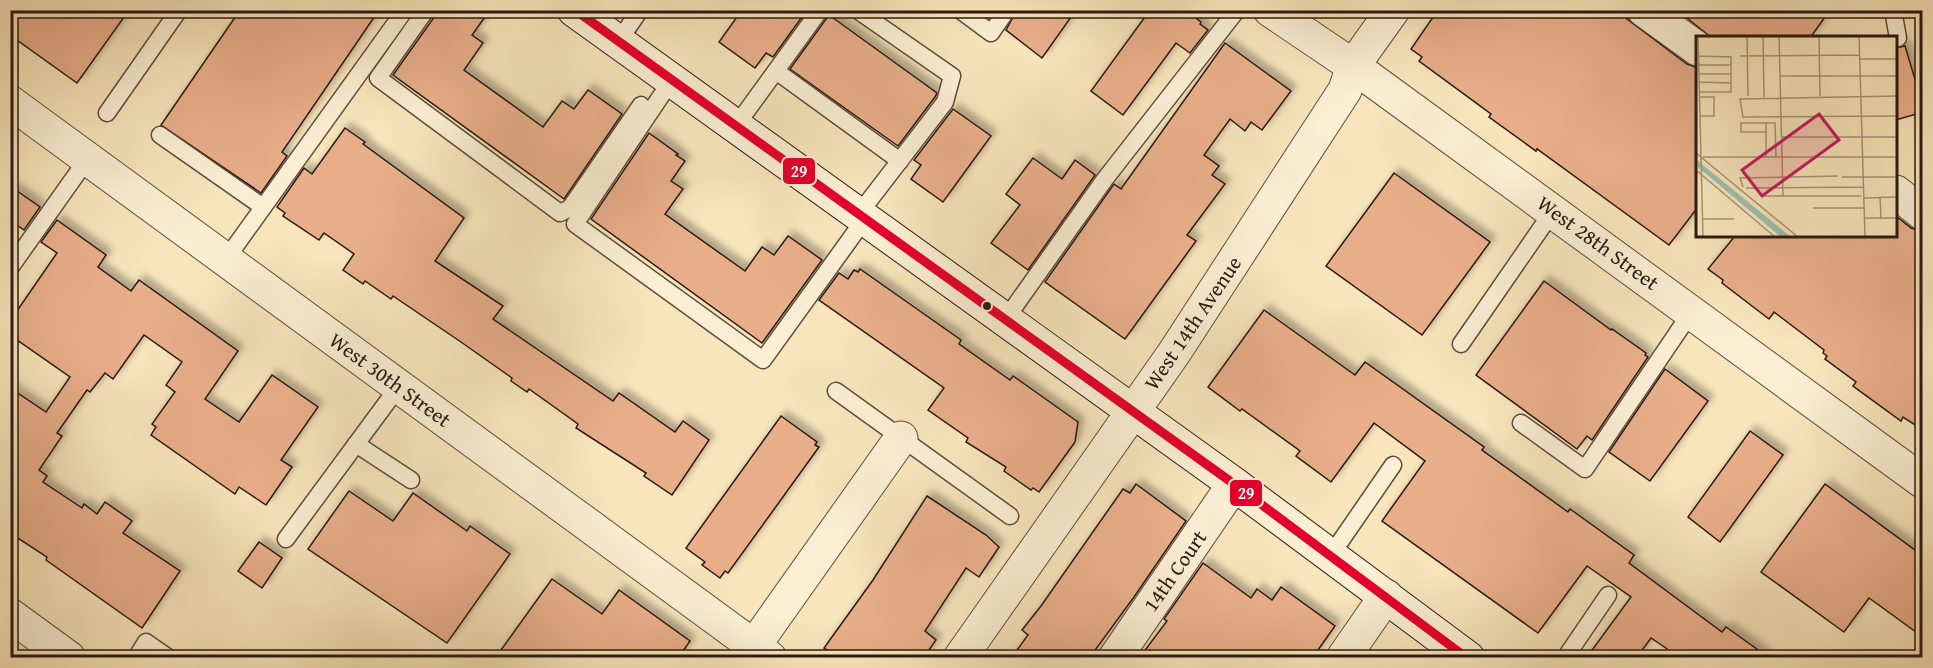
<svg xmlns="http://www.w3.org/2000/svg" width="1933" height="668" viewBox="0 0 1933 668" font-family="'Gentium Book Plus',serif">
<defs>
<filter id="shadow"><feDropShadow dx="5.5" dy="-5.5" stdDeviation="3" flood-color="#0004"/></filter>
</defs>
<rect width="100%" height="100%" fill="#f8e5bb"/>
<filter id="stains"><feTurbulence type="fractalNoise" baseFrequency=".00333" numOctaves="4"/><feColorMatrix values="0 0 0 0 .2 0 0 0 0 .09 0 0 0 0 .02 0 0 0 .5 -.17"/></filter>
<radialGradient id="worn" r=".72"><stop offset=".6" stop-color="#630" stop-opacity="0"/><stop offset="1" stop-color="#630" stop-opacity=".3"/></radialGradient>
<g fill="#e8ae8a" stroke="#2a1912" stroke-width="1.5" filter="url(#shadow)">
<path d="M24 10H129L77 83 10 35V29Z"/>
<path d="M240 10H379L282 152 287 156 261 193 161 125Z"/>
<path d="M436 10H490L472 35 483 43 464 70 543 127 562 101 574 109 588 90 622 114 564 199 393 75 435 16Z"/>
<path d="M742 10H807L773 57 766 53 755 68 719 42Z"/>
<path d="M1017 10H1076L1042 58 1006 30Z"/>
<path d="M1150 10H1185L1201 22 1200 24 1208 30 1190 53 1176 43 1123 115 1091 91Z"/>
<path d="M1438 10H1615L1687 64 1698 68V207L1669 245 1537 149 1536 151 1489 117 1491 114 1419 61 1422 57 1411 49Z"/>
<path d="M1677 10H1830L1810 38H1712Z"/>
<path d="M829 15 937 93 935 97 898 146 790 69Z"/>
<path d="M1225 43 1291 91 1262 130 1251 122 1245 131 1230 119 1204 155 1219 166 1212 175 1225 184 1187 235 1196 241 1125 339 1045 282 1114 184 1121 189Z"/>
<path d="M1905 46 1923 106V112L1896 120V48Z"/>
<path d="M953 109 991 136 943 202 911 179 921 165 914 160Z"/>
<path d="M345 128 365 142 363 144 464 218 435 261 503 306 493 319 613 401 619 393 675 432 683 421 709 440 672 495 644 476 646 473 576 428 578 424 529 389 527 392 511 381 512 378 461 342 393 296 391 299 365 281 363 284 343 270 354 254 324 233 319 240 283 216 285 213 277 207 304 168 312 174Z"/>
<path d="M649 133 678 154 676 155 685 161 671 181 683 189 665 214 745 271 762 247 774 255 788 236 822 260 762 343 591 219Z"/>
<path d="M1033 158 1062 179 1075 160 1095 175 1028 270 991 243 1020 205 1006 194Z"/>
<path d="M1394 173 1490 242 1422 335 1326 266Z"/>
<path d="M10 186 40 207 24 230 10 220Z"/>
<path d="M1896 216 1911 228 1923 232V430L1903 417 1901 421 1853 386 1856 382 1825 359 1827 356 1823 353 1824 350 1774 312 1769 319 1722 283 1723 280 1708 269 1735 236H1896Z"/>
<path d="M57 220 106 255 98 267 131 291 139 280 238 351 205 399 239 422 272 375 318 407 281 460 292 467 266 505 239 487 235 494 151 435 156 427 152 424 175 392 166 385 182 362 144 335 113 379 105 373 90 392 87 390 57 433 62 436 39 470 47 476 43 482 82 508 84 504 97 514 105 502 132 521 123 533 180 571 142 628 46 560 47 557 10 533V388L46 412 70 377 10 335V321L57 253 41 242Z"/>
<path d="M860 269 961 340 959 344 1010 380 1013 376 1078 422 1075 442 1039 492 1033 488 1031 490 1004 471 1006 467 966 442 968 438 928 410 944 388 819 300 839 273 848 279 854 270 858 272Z"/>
<path d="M1544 281 1611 330 1612 329 1646 353 1645 355 1648 357 1592 440 1587 436 1577 449 1476 375Z"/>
<path d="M1264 310 1355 375 1365 362 1484 447 1482 450 1568 512 1570 509 1634 555 1629 563 1722 632 1726 627 1768 657H1679L1651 638 1637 657H1587L1631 597 1587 566 1538 633 1382 521 1425 461 1374 423 1331 482 1296 456 1300 451 1242 409 1240 411 1208 387Z"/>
<path d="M1665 369 1708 401 1650 481 1609 452Z"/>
<path d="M781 416 817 442 815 445 819 447 728 573 725 571 720 578 702 565 705 562 686 548Z"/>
<path d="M1750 431 1783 455 1720 542 1688 517Z"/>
<path d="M1136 484 1186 521 1134 597 1090 657H1012L1028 635 1022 630 1041 606 1123 489 1130 493Z"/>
<path d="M1825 484 1923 556V637L1869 598 1844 632 1761 572Z"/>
<path d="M349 491 393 521 413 493 467 531 470 526 510 554 447 643 308 549Z"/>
<path d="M927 496 986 535 999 547 979 577 966 568 925 631 936 640 924 657H821L827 650 824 648 873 580Z"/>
<path d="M259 542 282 558 262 588 238 571Z"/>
<path d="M1203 563 1251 598 1257 589 1272 600 1281 587 1335 626 1313 657H1140L1167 621 1164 619Z"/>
<path d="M552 579 602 614 619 590 690 641 679 657H496Z"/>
</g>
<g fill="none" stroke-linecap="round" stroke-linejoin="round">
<defs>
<g id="lane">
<path d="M426 10 378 78 560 213 570 208 641 105"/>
<path d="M857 10 952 76 945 102 858 215"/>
<path d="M960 10 991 33 1007 10"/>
<path d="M1893 10 1898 38"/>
<path d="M10 11 11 10"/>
<path d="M618 42 640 10"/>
<path d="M776 71 900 161"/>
<path d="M671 81 575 224 763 360 864 220"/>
<path d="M107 113 179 10"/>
<path d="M735 127 820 10"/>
<path d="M160 135 263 207"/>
<path d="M226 259 405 10"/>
<path d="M10 268 88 158"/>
<path d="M1005 320 1105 179 1237 10"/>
<path d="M1461 344 1553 211"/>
<path d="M836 391 1010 516"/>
<path d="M1521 423 1585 469 1692 311"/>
<path d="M356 444 411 480"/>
<path d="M286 539 399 386"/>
<path d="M1331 555 1393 465"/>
<path d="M136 658 146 642 169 658"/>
<path d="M1565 658 1608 595"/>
</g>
<g id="street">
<path d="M1270 10 1353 66 1922 481"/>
<path d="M1644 10 1698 49"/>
<path d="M10 102 770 658"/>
<path d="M1896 192 1922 213"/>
<path d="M10 615 69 658"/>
<path d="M754 646 901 438"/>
<path d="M960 658 1174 353 1345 90 1353 66 1393 10"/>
<path d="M1115 658 1234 484"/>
<path d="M1343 658 1386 596"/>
</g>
<path id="secondary" d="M574 10 1234 484 1468 658"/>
</defs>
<use href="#lane" stroke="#5e4c3c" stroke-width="19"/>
<use href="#street" stroke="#5e4c3c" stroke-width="35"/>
<use href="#secondary" stroke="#2a1912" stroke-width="35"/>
<use href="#lane" stroke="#faeed3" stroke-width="16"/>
<use href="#street" stroke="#faeed3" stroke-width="33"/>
<use href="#secondary" stroke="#faeed3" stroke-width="33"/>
<defs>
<path id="bus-1" d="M575 10 1234 484 1467 658"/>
</defs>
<use href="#bus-1" stroke="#faeed3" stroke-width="14"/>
<use href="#bus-1" stroke="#e4002b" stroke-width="9"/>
</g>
<circle fill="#2a1912" stroke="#faeed3" stroke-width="2" cx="987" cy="306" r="5"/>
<g text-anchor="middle" stroke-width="4.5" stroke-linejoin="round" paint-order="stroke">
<g font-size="21" fill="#2a1912" stroke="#faeed3">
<text transform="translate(1598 243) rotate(36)" y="7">West 28th Street</text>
<text transform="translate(1193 323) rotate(-56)" y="7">West 14th Avenue</text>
<text transform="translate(390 380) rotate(36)" y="7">West 30th Street</text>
<text transform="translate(1175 571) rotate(-55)" y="7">14th Court</text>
</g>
</g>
<g transform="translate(1696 36)">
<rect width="201" height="201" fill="#f8e5bb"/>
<path d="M0 123 8 130 95 201H85L2 131Z" fill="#9dbfaf"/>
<path fill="none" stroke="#a69377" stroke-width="1.5" d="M2 0 7 201M51 0 52 60M67 0 68 61M83 0 87 160M123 0 124 60M163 0 169 201M2 20 35 21V56H3M44 20 164 19M164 23H201M2 29H35M3 38H35M84 40H201M3 46 35 47M201 60 44 63 47 81 201 80M3 61H18V80H4M70 86V121M70 96H45V87H79L80 121M85 101H201M0 117 102 201M7 121H201M0 134 79 201M146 141H201M47 151 44 142 142 140M50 152 168 151M68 160H165M184 161 185 182M168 162 201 161M117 172H168M168 182H201M6 183H38"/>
<path fill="#c2185b" fill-opacity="0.15" stroke="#c2185b" stroke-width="3" d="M123 78 143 104 66 160 46 134Z"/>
<rect width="201" height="201" fill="none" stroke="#2a1912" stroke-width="3"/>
</g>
<g stroke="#faeed3" stroke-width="2">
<rect x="782" y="157" width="34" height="28" rx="6" fill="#e4002b"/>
<rect x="1229" y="479" width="34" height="28" rx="6" fill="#e4002b"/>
</g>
<g font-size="16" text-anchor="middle" font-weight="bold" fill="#fff">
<text x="799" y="177">29</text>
<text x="1246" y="499">29</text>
</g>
<rect width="1933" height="668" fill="none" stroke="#f8e5bb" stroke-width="36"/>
<rect x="12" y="12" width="1909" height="644" fill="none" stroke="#2a1912" stroke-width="3"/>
<rect x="18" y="18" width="1897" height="632" fill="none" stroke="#2a1912" stroke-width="1.5"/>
<rect width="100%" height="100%" filter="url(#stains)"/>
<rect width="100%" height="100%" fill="url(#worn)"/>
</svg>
